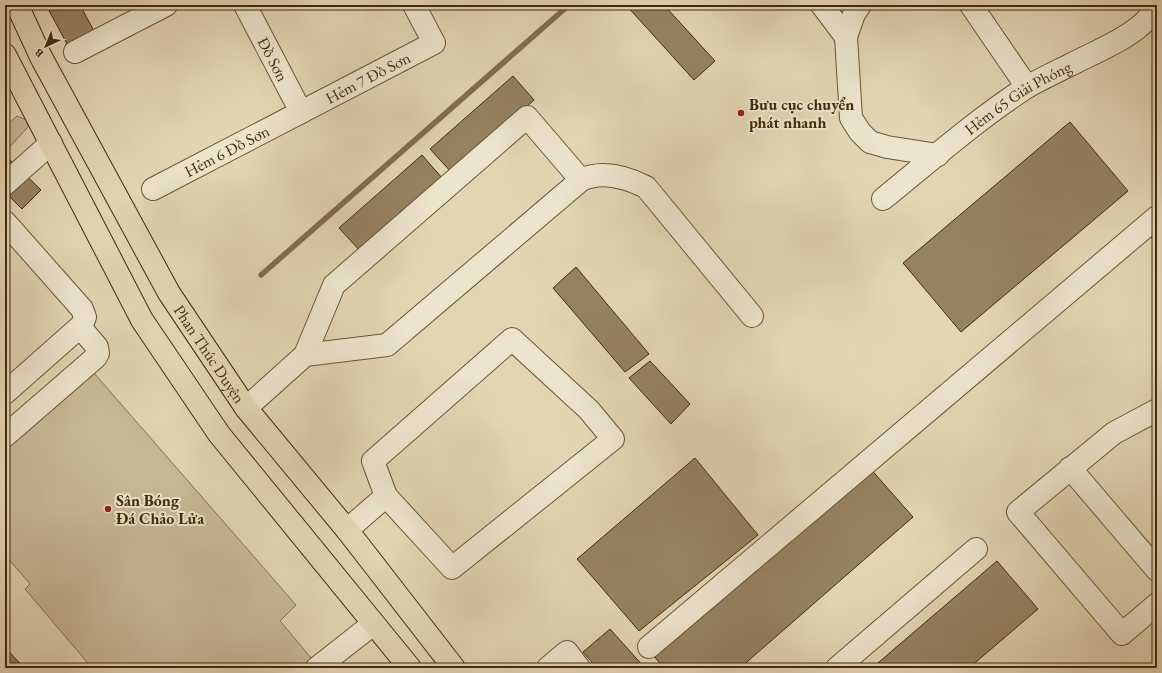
<svg xmlns="http://www.w3.org/2000/svg" width="1162" height="673" viewBox="0 0 1162 673" font-family="'EB Garamond',serif">
<rect width="100%" height="100%" fill="#e3d5b3"/>
<filter id="stains"><feTurbulence type="fractalNoise" baseFrequency=".005" numOctaves="4"/><feColorMatrix values="0 0 0 0 .2 0 0 0 0 .09 0 0 0 0 .02 0 0 0 .5 -.17"/></filter>
<radialGradient id="worn" r=".72"><stop offset=".6" stop-color="#630" stop-opacity="0"/><stop offset="1" stop-color="#630" stop-opacity=".3"/></radialGradient>
<g fill="#c8b896" stroke="#867050">
<path d="M17 116 27 120 28 127 5 152V127Z"/>
<path d="M94 373 296 605 280 621 312 659 302 668H92L25 589 30 584 5 555V449Z"/>
</g>
<g fill="none" stroke-linecap="round" stroke-linejoin="round">
<path stroke="#836d4c" stroke-width="5.5" d="M261 275 569 5"/>
</g>
<g fill="#968261" stroke="#432909">
<path d="M46 5H80L94 31 67 44Z"/>
<path d="M626 5H664L715 61 694 80Z"/>
<path d="M513 76 534 100 452 173 430 149Z"/>
<path d="M1070 122 1128 191 961 332 903 263Z"/>
<path d="M5 155 41 190 22 209 5 192Z"/>
<path d="M422 155 443 179 361 252 339 228Z"/>
<path d="M1157 221V244L1145 231Z"/>
<path d="M576 267 649 354 625 372 553 288Z"/>
<path d="M650 361 690 404 671 424 629 378Z"/>
<path d="M695 458 758 535 639 631 577 559Z"/>
<path d="M868 466 913 517 740 668H664L652 654Z"/>
<path d="M997 561 1038 609 969 668H872Z"/>
<path d="M610 629 645 668H597L583 652Z"/>
<path d="M5 647 24 668H5Z"/>
</g>
<g fill="none" stroke-linecap="round" stroke-linejoin="round">
<defs>
<g id="minor">
<path id="s1" d="M245 5 301 112"/>
<path d="M822 5 846 37"/>
<path d="M860 5 854 14 846 37 851 118 860 132 870 142 887 147 938 155"/>
<path d="M971 5 1027 87"/>
<path d="M75 52 166 5"/>
<path d="M5 184 51 143"/>
<path id="s2" d="M153 189 434 43 414 5"/>
<path id="s3" d="M883 199C930 161 976 120 1027 87 1041 79 1056 72 1070 65 1092 53 1150 31 1155 5"/>
<path d="M5 222 82 309 85 317 82 325 5 393"/>
<path d="M512 339 589 410 613 439 452 568 386 496 373 461Z"/>
<path d="M305 355 387 345 581 180C602 170 626 177 646 187L752 316"/>
<path d="M246 408 305 355 334 285 527 117 581 180"/>
<path d="M1157 410 1114 433 1018 512 1122 634 1157 604"/>
<path d="M5 436 96 357 98 353 97 347 80 327"/>
<path d="M1070 468 1157 570"/>
<path d="M347 530 386 496"/>
<path d="M649 647 1157 217"/>
<path d="M317 668 373 624"/>
<path d="M548 668 567 652 579 668"/>
<path d="M837 668 976 549"/>
</g>
<g id="major">
<path id="s4" d="M17 5 41 57 169 293 246 408 347 530 454 668"/>
<path d="M5 55 142 320 219 434 410 668"/>
</g>
</defs>
<use href="#minor" stroke="#6b5434" stroke-width="24"/>
<use href="#major" stroke="#432909" stroke-width="24"/>
<use href="#minor" stroke="#ede4ce" stroke-width="22"/>
<use href="#major" stroke="#e3d5b3" stroke-width="22"/>
</g>
<g fill="#8f2418" stroke="#ede4ce" stroke-width="1.5">
<circle cx="741" cy="113" r="4"/>
<circle cx="108" cy="509" r="4"/>
</g>
<g text-anchor="middle" stroke-width="4" stroke-linejoin="round" paint-order="stroke">
<g font-size="16" fill="#432909" stroke="#ede4ce">
<text dy="6" stroke="none"><textPath href="#s1" startOffset="61">Đồ Sơn</textPath></text>
<text dy="6" stroke="none"><textPath href="#s2" startOffset="242">Hẻm 7 Đồ Sơn</textPath></text>
<text dy="6" stroke="none"><textPath href="#s3" startOffset="169">Hẻm 65 Giải Phóng</textPath></text>
<text dy="6" stroke="none"><textPath href="#s2" startOffset="83">Hẻm 6 Đồ Sơn</textPath></text>
<text dy="6" stroke="none"><textPath href="#s4" startOffset="399">Phan Thúc Duyện</textPath></text>
</g>
<g font-size="16" font-weight="bold" fill="#432909" stroke="#ede4ce" text-anchor="start">
<text x="749" y="110">Bưu cục chuyển<tspan x="749" dy="18">phát nhanh</tspan></text>
<text x="116" y="506">Sân Bóng<tspan x="116" dy="18">Đá Chảo Lửa</tspan></text>
</g>
</g>
<rect width="1162" height="673" fill="none" stroke="#e3d5b3" stroke-width="20"/>
<rect x="6" y="6" width="1150" height="661" fill="none" stroke="#432909" stroke-width="2"/>
<rect x="10" y="10" width="1142" height="653" fill="none" stroke="#432909"/>
<g transform="translate(46 46) rotate(224)" stroke="#ede4ce" stroke-width="3" paint-order="stroke">
<path d="M0-3L7 15L0 10L-7 15Z" fill="#432909"/>
<text y="-6" font-size="11" font-weight="bold" text-anchor="middle" fill="#432909">B</text>
</g>
<rect width="100%" height="100%" filter="url(#stains)"/>
<rect width="100%" height="100%" fill="url(#worn)"/>
</svg>
